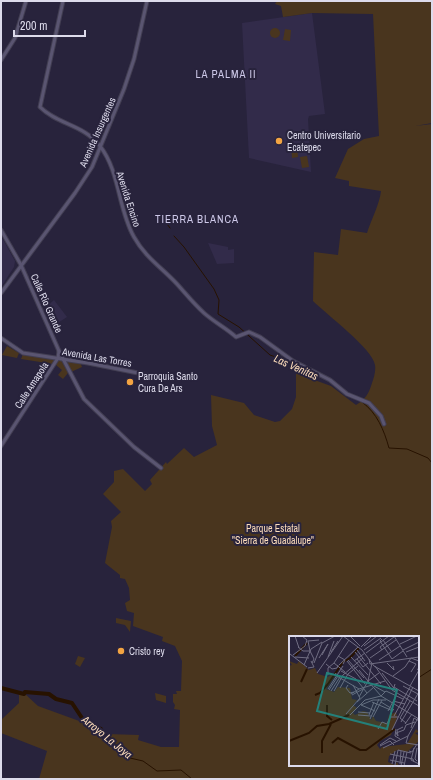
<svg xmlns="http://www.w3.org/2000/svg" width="433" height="780" viewBox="0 0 433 780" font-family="'Archivo Narrow',sans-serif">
<rect width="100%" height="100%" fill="#28233c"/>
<g fill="#322b4a">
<path d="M312 13 325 114 309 116 308 119 311 172 249 158 242 23Z"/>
<path d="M1 236 15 261 14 267 1 287Z"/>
<path d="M208 243 228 247V250L234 249V263L217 264Z"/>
<path d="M54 300 67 317 50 328 43 310Z"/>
</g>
<g fill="#49351e" fill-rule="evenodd">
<path d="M277 1H432V123L415 126 432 124V779H39L47 751 1 733V720L19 703V692L24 693 38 706 82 722 107 734 139 735 138 740 161 747H179L180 710 174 709 175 705 173 702V694H177L176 691H181L182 661 175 646 162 641 163 637 133 626 134 613 127 611 125 603 130 600 129 588 125 579 120 578V575L105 563 112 527 111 521 121 512 103 494 114 482V471L123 469 145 491 152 484 150 480 166 462 167 464 184 448 194 457 217 445 212 426 211 395 244 403 254 415 275 422 280 421 292 409 296 397V374L301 371 309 378 331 386 356 405C366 399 369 393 372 383 374 378 376 370 375 365 373 349 326 314 313 301L314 252 338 255 341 229 367 233C371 220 380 203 381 191L349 186V181L335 178 348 149 364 139 379 136 373 14 312 13 283 17 281 6 275 4ZM290 637H418V765H290Z"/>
<circle cx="275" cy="33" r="5"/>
<path d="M285 29 291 30 290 41 283 40Z"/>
<path d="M291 145H297L298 157 292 158Z"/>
<path d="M307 156 309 167 302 168 300 157Z"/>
<path d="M7 346 19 353 17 358 2 355Z"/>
<path d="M23 354 56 358 53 364 21 359Z"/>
<path d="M59 360H61L68 373 63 379 58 375 62 370 56 365Z"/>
<path d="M67 361 80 362 82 367 71 372Z"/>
<path d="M116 618 131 621 130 632 125 625 116 623Z"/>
<path d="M78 656 85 658 80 667 75 664Z"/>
<path d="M155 693 166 696V703L156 700Z"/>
</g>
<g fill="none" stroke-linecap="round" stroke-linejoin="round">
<g stroke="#271200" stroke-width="1">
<path d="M167 224 170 228"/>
<path d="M174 236 184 247 214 289 219 300 218 314 239 327 270 355 295 364"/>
<path d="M347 396 353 398"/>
<path d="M362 402C377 413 384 430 389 448L407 449 428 458 432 463"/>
<path d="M418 678 432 669"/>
<path d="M112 741 130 758 143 761 157 771 181 770 192 779"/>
</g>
<path stroke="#271200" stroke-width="4" d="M1 688 24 694 25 692 49 694 56 699 72 703 84 721 101 729 102 733 112 741"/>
<defs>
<g id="secondary">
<path d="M63 1 40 107C58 125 83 124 100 146 120 172 118 209 134 237 145 257 162 268 177 284 186 294 194 304 204 313 214 322 226 328 236 337L249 332 260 337 293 361 330 380 347 394 369 403 381 416 384 424"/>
<path d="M1 60 15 38 26 1"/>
<path d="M1 230 21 265 59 351 84 399 134 447 161 468"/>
<path d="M1 293 75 193 92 167 124 89 134 59 147 1"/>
<path d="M1 338 23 353 88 363 168 379"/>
<path d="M1 446 58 358 59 351"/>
</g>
</defs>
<use href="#secondary" stroke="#423e52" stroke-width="5"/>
<use href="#secondary" stroke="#5a5571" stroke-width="3"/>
</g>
<g fill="#f3a442" stroke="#28233c" stroke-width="1.5">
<circle cx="279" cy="141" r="4"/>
<circle cx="130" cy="382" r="4"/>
<circle cx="121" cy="651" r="4"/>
</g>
<g text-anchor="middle" stroke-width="4" stroke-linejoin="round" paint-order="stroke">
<g font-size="10" fill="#dddbeb" stroke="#28233c">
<text transform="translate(97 132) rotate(-66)" y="4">Avenida Insurgentes</text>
<text transform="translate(129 199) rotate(72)" y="4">Avenida Encino</text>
<text transform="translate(47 303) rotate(66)" y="4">Calle Río Grande</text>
<text transform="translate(97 357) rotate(10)" y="4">Avenida Las Torres</text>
<text transform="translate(31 385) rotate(-57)" y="4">Calle Amapola</text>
</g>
<g font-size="10" fill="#dddbeb" stroke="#28233c" text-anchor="start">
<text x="287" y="139">Centro Universitario<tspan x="287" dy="12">Ecatepec</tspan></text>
<text x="138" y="380">Parroquia Santo<tspan x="138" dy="12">Cura De Ars</tspan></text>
<text x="129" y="655">Cristo rey</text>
</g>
<g font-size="10" fill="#fcdcbb" stroke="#28233c">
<text x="273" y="532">Parque Estatal<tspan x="273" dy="12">"Sierra de Guadalupe"</tspan></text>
</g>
<g font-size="11" letter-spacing="1" fill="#cdc8e8" stroke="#28233c">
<text x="226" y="78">LA PALMA II</text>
<text x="197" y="223">TIERRA BLANCA</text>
</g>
<g font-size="11" font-style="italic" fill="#fedebc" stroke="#28233c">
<text transform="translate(296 367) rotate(24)" y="4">Las Venitas</text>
<text transform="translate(107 737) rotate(39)" y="4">Arroyo La Joya</text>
</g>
</g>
<g transform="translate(289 636)">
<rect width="130" height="130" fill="#28233c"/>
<path d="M0 25 8 28 10 25 20 34 26 32 29 38 39 41 43 38 45 41 37 53 45 56 49 51 61 52 63 63 68 64 64 69 68 72 64 77 66 79 74 75 78 76 82 84 84 80 87 85 98 87 100 79 107 76 108 81 102 99 91 105 88 109 91 113 93 111 118 108 127 93 130 96 126 97 130 100V105L118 116 108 114 100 120 99 126 106 129 108 126 110 130H0V30L3 29Z" fill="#49351e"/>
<path fill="none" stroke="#271200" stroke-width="2" d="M6 20 18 7M12 46 18 33M39 48 54 26 61 22 70 12M26 59 31 57 39 48M38 69V80L43 84M0 105 20 97 28 90 40 88 60 79M43 107 49 102 71 114H77L106 93M33 117V105L42 88"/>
<path fill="none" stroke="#706d82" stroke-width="1" d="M6 0 10 12M54 0 73 14 85 30 130 55M61 0 71 10M105 0 118 21M93 3 91 5 103 23M94 4 102 15M33 7 46 0M111 8 128 0M75 10 88 0M9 11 14 15H21M72 11 83 0M68 14 76 25M75 14 92 2M93 14 91 11 105 1M114 14 130 6M21 15 19 5 30 4M21 15 25 23 23 27M42 16 49 5M66 16 92 48M117 16 130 11M77 17 100 0M1 18 18 31M4 19 16 10 18 4 13 0M33 19 39 8M49 20 56 24 54 28M6 21 20 22M39 21 45 5M62 21 79 39M30 22 39 8M81 22 107 4M68 23 74 31 79 27M80 23 81 28 130 21M103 23 114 15M59 24 75 42M90 24 111 10M58 25 76 48M65 25 76 17M120 25 127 28 122 36M25 27 33 7M45 27 60 4M83 27 79 45 92 60 130 83M98 27 105 34 104 30M37 28 43 33 48 32 49 29M15 29 22 13 33 6M50 29 69 11M86 30 103 54 130 70M19 32 25 31 22 25M70 34 79 45M52 35 67 43 78 57M28 37 54 0M47 37 46 39 70 53M93 37 108 56M39 39V32L45 27 56 36M104 40 116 31 122 22 130 25M79 45 90 37M106 48 105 51 128 65M59 49 57 52 61 57 65 56M85 50 96 56M114 50 129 58M121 50 130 34 128 33M51 52 59 38 69 30M39 53 54 30M40 54 49 40M42 55 51 41M45 55 54 39 74 22M62 58 70 53 96 45M63 59 74 53M70 61 79 45M104 65 116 68M68 66 85 51M83 66 104 75M92 66 105 74M86 75 72 69 84 64H97M99 75 107 60M69 76 81 77M57 78 71 62 64 49M61 79 76 64 92 60 97 55 114 63M69 79 82 80M80 79 85 66M105 80 121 51M84 81 93 64M81 83 90 63M112 86 130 56M117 87 111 82 121 65M116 88 123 78M122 92 125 82 130 85M89 93 93 86 98 88 101 81H109M107 93 106 100 111 103M103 94 124 51M107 97 115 94 117 89 126 86M107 97 109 100 108 94 114 91M119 100 117 107 130 109M91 109 101 102 107 105M91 110 101 105 105 109M94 112 119 100 129 82M125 112 122 124 130 128M128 112 126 123 128 125M109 114 122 117M120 115 123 116 128 108M101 118 124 123 125 126M101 124 115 127M103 128 106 115M111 128 112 115M106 129 109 114M112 130 115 116M115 130 118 116"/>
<path fill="#24807a" fill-opacity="0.15" stroke="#24807a" stroke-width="2" d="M38 37 108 54 98 93 28 75Z"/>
<rect width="130" height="130" fill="none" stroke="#dddbeb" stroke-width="2"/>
</g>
<rect width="433" height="780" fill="none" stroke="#dddbeb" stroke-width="4"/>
<path d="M14 30v6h71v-6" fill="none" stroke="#dddbeb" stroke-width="2"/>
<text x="20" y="30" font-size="12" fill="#dddbeb" stroke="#28233c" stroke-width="3" paint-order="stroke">200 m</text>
</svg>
